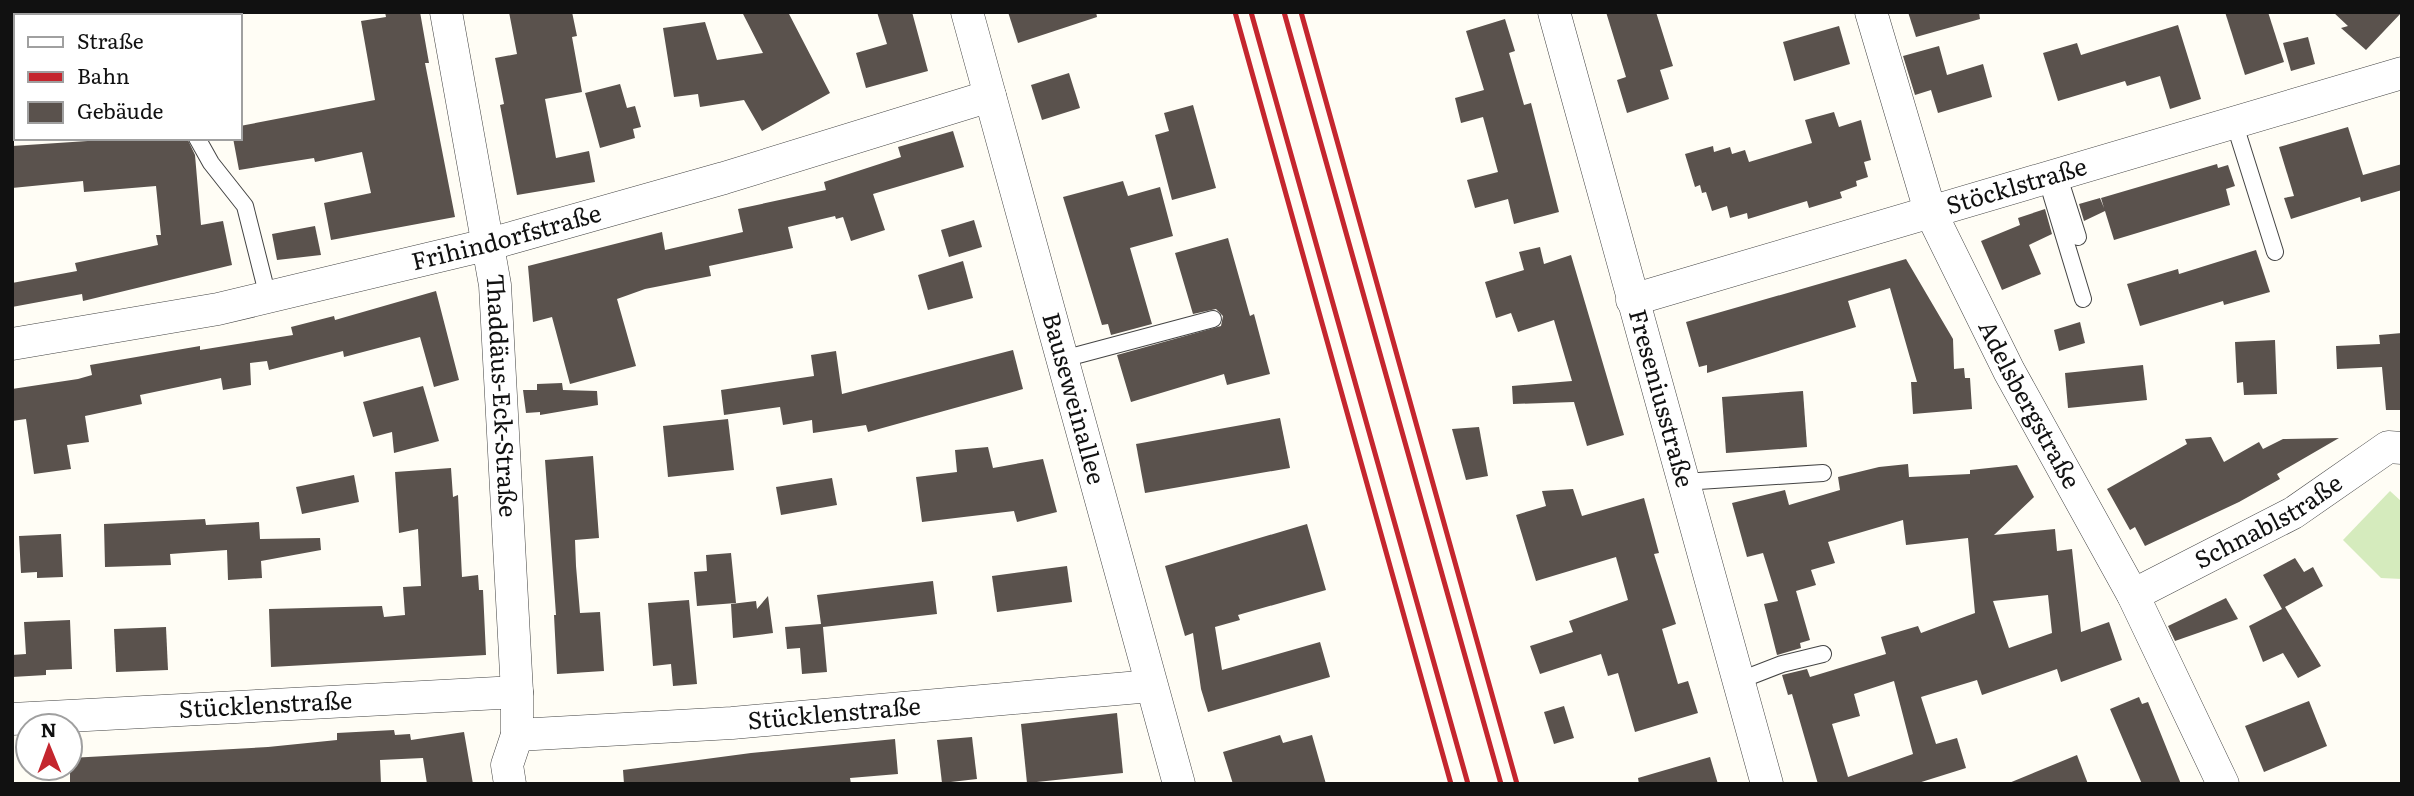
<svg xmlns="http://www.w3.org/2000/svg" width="2414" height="796" viewBox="0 0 2414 796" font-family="Literata,serif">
<rect width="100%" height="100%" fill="#fffdf5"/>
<path fill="#d5ebbd" d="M2390 491 2402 502V579L2381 578 2343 540Z"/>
<g fill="#5a524d" fill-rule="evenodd">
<path d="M385 12H420L429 63H425L455 217 331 240 324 203 371 193 362 152 315 162 314 158 239 170 233 138H240V126L375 100 361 21 386 17Z"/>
<path d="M509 12H572L577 36 572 37 582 92 545 99 556 158 589 151 595 182 517 195 500 105 504 104 495 58 517 54Z"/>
<path d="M742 12H788L830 93 762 131 744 100 700 107 698 94 674 97 663 28 705 22 717 60 763 53Z"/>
<path d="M877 12H912L928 71 866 88 856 53 887 44Z"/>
<path d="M1008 12H1096L1097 17 1018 43Z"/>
<path d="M1606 12H1656L1673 66 1660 70 1669 99 1627 113 1617 80 1626 77Z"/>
<path d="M1908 12H1979L1980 19 1916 37Z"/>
<path d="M2225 12H2268L2284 62 2245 75Z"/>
<path d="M2333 12H2402L2366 50 2341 28 2348 26Z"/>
<path d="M1505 19 1515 51 1509 53 1524 105 1531 103 1559 212 1514 224 1508 199 1475 208 1467 180 1498 172 1483 117 1461 123 1455 98 1484 90 1466 31Z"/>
<path d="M2178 25 2201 99 2170 109 2160 76 2127 86 2125 81 2058 101 2043 53 2077 43 2081 55Z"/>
<path d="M1839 26 1850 64 1794 81 1783 42Z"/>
<path d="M2308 37 2315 64 2291 71 2283 43Z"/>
<path d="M1939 46 1947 75 1983 64 1992 97 1938 113 1931 90 1915 95 1903 56Z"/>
<path d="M1069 73 1080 108 1042 120 1031 85Z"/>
<path d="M620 84 627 108 635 106 641 127 633 129 635 138 600 148 585 93Z"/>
<path d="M1193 105 1216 188 1172 200 1155 135 1169 131 1164 113Z"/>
<path d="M1834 112 1839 127 1861 120 1871 160 1864 162 1868 177 1856 181 1857 186 1840 192 1842 198 1809 208 1807 201 1748 219 1747 213 1730 218 1727 206 1712 211 1706 192 1702 193 1700 185 1695 187 1685 154 1713 146 1714 152 1730 147 1732 154 1745 150 1749 162 1812 143 1805 120Z"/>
<path d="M2348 127 2363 175 2402 164V190L2361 202 2360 197 2291 219 2284 198 2294 196 2279 147Z"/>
<path d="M953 131 964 167 873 194 885 230 851 241 843 217 836 219 835 216 788 227 793 248 709 266 711 276 645 289 617 299 636 366 570 384 552 317 533 322 528 266 662 232 665 250 743 232 738 209 826 190 824 182 901 157 898 147Z"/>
<path d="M133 138H187L195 155 201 225 223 221 232 265 83 301 82 294 12 307V283L77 271 75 263 158 245 156 235H161L156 186 84 192 83 181 12 188V146Z"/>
<path d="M2217 164 2218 168 2228 165 2235 186 2226 189 2230 205 2114 240 2105 211 2084 221 2079 204 2100 198 2104 208 2101 198Z"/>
<path d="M1123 181 1128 196 1160 187 1173 236 1130 248 1152 324 1111 335 1108 324 1102 325 1063 197Z"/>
<path d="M2045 209 2052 234 2029 245 2041 274 2002 290 1981 241 2020 225 2018 218Z"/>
<path d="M974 220 982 247 949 257 941 230Z"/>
<path d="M315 226 321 255 277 260 272 234Z"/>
<path d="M1228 238 1250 316 1254 314 1270 374 1227 385 1224 374 1131 402 1117 355 1221 326 1223 316 1216 309 1193 314 1175 253Z"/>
<path d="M1540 247 1544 264 1571 255 1624 435 1587 446 1574 402 1513 404 1512 386 1572 381 1554 320 1518 332 1511 313 1496 318 1485 282 1524 270 1519 252Z"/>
<path d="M2256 250 2270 292 2224 305 2223 301 2140 326 2127 284 2178 269 2179 274Z"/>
<path d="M1906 259 1953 339 1954 369 1964 368 1965 378H1970L1972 409 1913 414 1911 382H1917L1890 288 1848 301 1856 327 1707 373V365L1699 367 1686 322Z"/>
<path d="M963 261 973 298 928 310 918 275Z"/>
<path d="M436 291 459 380 434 387 420 337 344 357 343 351 269 370 267 361 250 363 251 385 223 390 221 378 140 395 142 404 85 416 89 442 67 445 71 469 34 474 26 419 12 421V389L78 379 92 375 90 365 200 346V350L293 335 291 327 334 316 335 320Z"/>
<path d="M2080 322 2085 343 2059 351 2054 330Z"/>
<path d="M2402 333V410H2386L2382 367 2337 369 2336 346 2380 344 2379 335Z"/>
<path d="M2275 340 2277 394 2244 395 2243 382 2237 383 2235 342Z"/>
<path d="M1013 350 1023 389 868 432 866 425 813 433 812 420 783 425 780 407 724 415 721 390 814 376 811 355 836 351 842 394Z"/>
<path d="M2143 365 2147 400 2068 408 2065 373Z"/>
<path d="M562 383 563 390 597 391 598 405 540 415V412L526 413 523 390H537V384Z"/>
<path d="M423 386 439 441 394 453 392 432 373 437 363 402Z"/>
<path d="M1803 391 1807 447 1726 453 1722 397Z"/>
<path d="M1280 418 1290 468 1145 493 1136 444Z"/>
<path d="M728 419 734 470 668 477 663 426Z"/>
<path d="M1479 427 1488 476 1466 480 1452 429Z"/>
<path d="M2211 437 2224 462 2259 442 2263 449 2283 439 2339 438 2277 474 2280 479 2239 502 2145 546 2135 527 2130 530 2107 489 2187 444 2185 439Z"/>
<path d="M988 447 993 468 1043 459 1057 512 1017 522 1014 511 922 522 916 477 957 472 955 450Z"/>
<path d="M593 456 599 538 575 540 576 566 580 613 600 612 604 671 557 674 554 615H556L545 460Z"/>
<path d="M1908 464 1909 477 1970 474V470L2017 465 2034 497 1994 535 2055 529 2057 551 2072 549 2081 632 2109 622 2122 660 2061 682 2057 669 1982 695 1977 680 1921 697 1936 744 1957 738 1966 768 1915 784H1818L1792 694 1788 695 1782 675 1807 669 1810 677 1886 654 1881 637 1918 626 1921 633 1975 613 1968 538 1906 545 1903 520 1828 542 1835 563 1811 570 1816 585 1796 591 1810 640 1800 643 1801 648 1777 655 1764 604 1778 601 1763 553 1747 557 1732 503 1785 490 1789 505 1840 490 1838 477 1879 467ZM2048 595 2052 633 2009 648 1993 601ZM1894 681 1913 754 1848 777 1832 724 1860 716 1854 694Z"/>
<path d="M451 468 453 497 458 495 462 577 478 575 479 590H483L486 655 271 667 269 609 382 606 384 617 405 615 403 587 421 586 418 529 399 533 395 472Z"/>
<path d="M354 475 359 502 302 514 296 487Z"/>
<path d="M832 478 837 505 781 515 776 487Z"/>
<path d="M1573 489 1582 516 1644 498 1659 553 1654 554 1676 624 1662 629 1678 684 1688 681 1698 713 1635 732 1618 673 1608 676 1601 654 1540 674 1530 646 1573 632 1569 621 1628 600 1616 557 1536 581 1516 515 1546 506 1542 491Z"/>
<path d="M205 519 206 525 259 522 260 539 320 538 321 550 261 561 262 578 228 580 227 550 170 554 171 565 105 567 104 524Z"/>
<path d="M1307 524 1326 590 1238 615 1240 620 1215 627 1222 670 1320 642 1330 677 1208 712 1201 689 1193 633 1185 636 1165 566Z"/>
<path d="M61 534 63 577 37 578V572L21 573 19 536Z"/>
<path d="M731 553 736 603 697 606 694 572 707 571 706 555Z"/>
<path d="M2295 558 2304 572 2313 567 2323 586 2285 607 2321 666 2298 678 2283 653 2263 662 2249 626 2282 609 2263 575Z"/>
<path d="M1067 566 1072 602 997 612 992 576Z"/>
<path d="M933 581 937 614 823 627 827 672 802 674 800 648 787 649 785 627 821 624 817 595Z"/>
<path d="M768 596 773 633 733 638 731 604 756 601 757 609Z"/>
<path d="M2226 598 2238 619 2175 641 2168 626Z"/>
<path d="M689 600 697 684 673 686 671 664 653 666 648 603Z"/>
<path d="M70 620 72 669 46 670V675L12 677V655L26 654 24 622Z"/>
<path d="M166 627 168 670 116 672 114 629Z"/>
<path d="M2139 697 2142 704 2148 702 2181 784H2142L2110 709Z"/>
<path d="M2309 701 2327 746 2264 772 2245 726Z"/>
<path d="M1564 706 1574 738 1554 744 1544 712Z"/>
<path d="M1117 713 1123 773 1027 783 1021 724Z"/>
<path d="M394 730 395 735 410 734 411 740 464 732 473 784H427L423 758 380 760 381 784H70V758L268 747 337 740V733Z"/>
<path d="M1280 735 1283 743 1312 735 1326 784H1233L1223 752Z"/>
<path d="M972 737 977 779 942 783 937 740Z"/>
<path d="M895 739 898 774 850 778 851 784H624L623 770 751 753Z"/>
<path d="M2077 755 2088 784H2009V783Z"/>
<path d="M1710 757 1718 784H1639L1638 778Z"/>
</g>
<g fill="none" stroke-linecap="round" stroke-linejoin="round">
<defs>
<g id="lane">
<path d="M2234 122 2275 252"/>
<path d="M197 138 211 163 245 206 268 297"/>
<path d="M2058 174 2078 237"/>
<path d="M2046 177 2083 299"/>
<path d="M1063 359 1213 319"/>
<path d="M1683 482 1823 473"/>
<path d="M1738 681 1782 664 1823 654"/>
</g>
<g id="street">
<path id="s1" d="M446 12 495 285 517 692V735L507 765 510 784"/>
<path id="s2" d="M967 12 1179 784"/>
<path id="s3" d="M1554 12 1767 784"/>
<path id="s4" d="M1871 12 1930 211 2009 371 2133 595 2223 784"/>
<path id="s5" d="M1632 300 2402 73"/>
<path id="s6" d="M12 344 218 309 490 244 724 178 990 96"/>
<path id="s7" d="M2133 595 2293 513 2388 447 2402 448"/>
<path id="s8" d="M12 719 517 692"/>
<path id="s9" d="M517 735 732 723 1151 686"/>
</g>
</defs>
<use href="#lane" stroke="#444" stroke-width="18"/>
<use href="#street" stroke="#444" stroke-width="33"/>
<use href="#lane" stroke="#fff" stroke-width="16"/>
<use href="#street" stroke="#fff" stroke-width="32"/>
<g stroke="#c4262e" stroke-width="5">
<path d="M1235 12 1451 784"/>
<path d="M1251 12 1468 784"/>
<path d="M1284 12 1501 784"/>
<path d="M1301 12 1517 784"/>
</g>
</g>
<g text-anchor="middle" stroke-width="7" stroke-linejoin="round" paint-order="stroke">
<g font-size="24" fill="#111" stroke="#fff">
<text dy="8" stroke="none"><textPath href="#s5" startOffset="401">Stöcklstraße</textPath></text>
<text dy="8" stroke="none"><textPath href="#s6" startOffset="506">Frihindorfstraße</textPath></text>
<text dy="8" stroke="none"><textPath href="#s1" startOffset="388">Thaddäus-Eck-Straße</textPath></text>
<text dy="8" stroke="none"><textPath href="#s2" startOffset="401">Bauseweinallee</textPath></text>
<text dy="8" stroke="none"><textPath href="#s3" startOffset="401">Freseniusstraße</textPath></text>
<text dy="8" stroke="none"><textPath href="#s4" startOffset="425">Adelsbergstraße</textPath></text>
<text dy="8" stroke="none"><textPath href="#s7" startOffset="154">Schnablstraße</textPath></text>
<text dy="8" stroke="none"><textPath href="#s8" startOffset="254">Stücklenstraße</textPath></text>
<text dy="8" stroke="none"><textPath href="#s9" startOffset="318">Stücklenstraße</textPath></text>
</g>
</g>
<rect width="2414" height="796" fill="none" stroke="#111111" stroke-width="28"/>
<rect x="14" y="14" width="228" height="126" fill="#ffffff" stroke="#a0a0a0" stroke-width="2"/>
<rect x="28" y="37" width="35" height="10" fill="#ffffff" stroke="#a0a0a0" stroke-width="2"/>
<text x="77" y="49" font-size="21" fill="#111111">Straße</text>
<rect x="28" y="72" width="35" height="10" fill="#c4262e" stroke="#a0a0a0" stroke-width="2"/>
<text x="77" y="84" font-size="21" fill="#111111">Bahn</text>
<rect x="28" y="102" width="35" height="21" fill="#5a524d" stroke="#a0a0a0" stroke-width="2"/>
<text x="77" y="119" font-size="21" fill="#111111">Gebäude</text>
<g transform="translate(49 747) rotate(359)"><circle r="33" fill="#ffffff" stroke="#a0a0a0" stroke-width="2"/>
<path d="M0-5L12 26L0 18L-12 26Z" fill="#c4262e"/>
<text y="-10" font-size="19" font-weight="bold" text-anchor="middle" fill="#111111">N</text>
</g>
</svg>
